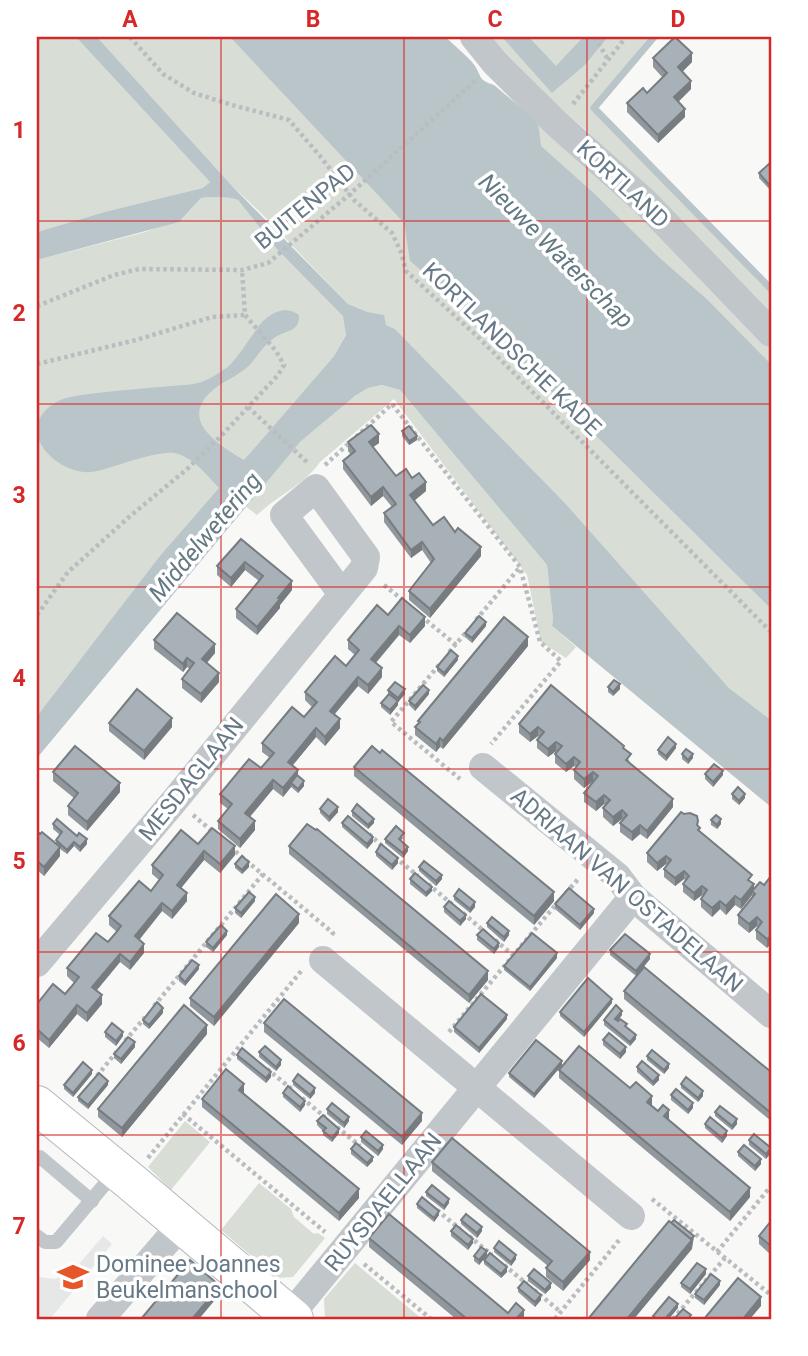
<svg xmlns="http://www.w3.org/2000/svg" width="808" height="1356" viewBox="0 0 808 1356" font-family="Roboto,sans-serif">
<rect width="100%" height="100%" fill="#f8f8f6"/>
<path fill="#e6e7e7" d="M103 1236 112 1244 50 1319H37V1276L39 1277 54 1279 62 1277 73 1271Z"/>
<g fill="#d8ddd5">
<path d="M37 37H76L210 182 204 188 108 211 37 232Z"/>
<path d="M97 37H230L404 223 411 261 459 302 483 324 771 609V720L729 688 565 503 395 329 386 325 383 315 368 312 348 304 259 211 233 187Z"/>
<path d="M487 37H502L553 92 585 65 608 37H649L593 107 771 291V318L618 165 586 130 564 112Z"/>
<path d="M529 37H583L556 67Z"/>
<path d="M538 122 602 172 771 347V364L708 300 660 258 596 195 540 146Z"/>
<path d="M223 196 238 200 255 221 347 318 345 326 346 335 334 356 257 445 77 664 37 716V260L145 232 182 219 201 198Z"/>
<path d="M382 385 400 390 547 565 553 619 552 626 576 647 566 658 541 642 527 575 394 399 320 462C305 484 277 496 257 515L245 506 300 442 355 396 368 388Z"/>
<path d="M185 1121 210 1142 171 1190 148 1167Z"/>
<path d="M259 1183 291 1209 294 1217 314 1234 318 1233 325 1238 293 1277 277 1278 221 1230Z"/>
<path d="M355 1263 422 1319H325L324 1299Z"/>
</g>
<g fill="#b9c5c9">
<path d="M76 37H97L233 187 348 304 368 312 384 315 386 325 395 329 565 503 729 688 771 720V807L552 626 553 619 547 565 400 390 382 385 368 388 355 396 300 442 37 758V716L160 556 219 488C207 475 192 456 174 453 158 450 114 467 97 471 64 480 11 434 52 405 63 396 83 395 97 393 122 390 147 388 172 386 180 385 190 385 198 383 207 381 223 371 230 365 242 352 251 336 262 322 272 312 286 305 299 315 299 333 287 329 274 338 262 346 256 360 245 369 236 376 227 380 218 386 175 417 215 443 244 460L334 356 346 335 343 316 277 249 238 200C225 196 214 197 201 198L179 222 37 260V232L108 211 203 188 210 182Z"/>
<path d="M230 37H446C454 46 469 57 475 66 482 77 478 80 494 85L538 122 541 146 596 195 660 258 708 300 771 364V609L483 324 459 302 410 261 404 223Z"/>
<path d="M502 37H529L556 66 583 37H608L585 65 552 93Z"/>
</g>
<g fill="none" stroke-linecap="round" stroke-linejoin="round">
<path stroke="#b9c5c9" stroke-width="7" d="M654 37 594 108 771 289"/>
<defs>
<path id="secondary" d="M37 1105 130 1181 294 1319"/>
</defs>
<use href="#secondary" stroke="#b1b8bd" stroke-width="40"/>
<g stroke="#b9bdc0" stroke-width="4.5" stroke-dasharray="3.5 3.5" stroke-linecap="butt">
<path d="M130 37 163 74 194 93 232 105 289 120 320 156 354 200 392 233 401 252 406 271 479 338 771 632"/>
<path d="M595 37 607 58"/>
<path d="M573 104 626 37"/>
<path d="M37 306 114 275 139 269 242 270 268 263 350 194 477 79"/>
<path d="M37 364 136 340 212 317 245 315"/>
<path d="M248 407 309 464"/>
<path d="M325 465 392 404 520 567 540 642 561 661 491 744"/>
<path d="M384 585 404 601"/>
<path d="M37 615 68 572 129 517 186 470 222 435 278 375 284 365 276 351 245 315 242 270"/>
<path d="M421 616 456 645"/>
<path d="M476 620 520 567"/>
<path d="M449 652 468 630"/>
<path d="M439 665 391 722 460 779"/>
<path d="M193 815 213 832"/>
<path d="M369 834 383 847"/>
<path d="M230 847 333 933 330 937"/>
<path d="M395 857 418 876"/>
<path d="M428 884 453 905"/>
<path d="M566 893 579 878"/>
<path d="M463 913 485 932"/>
<path d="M495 940 513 955"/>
<path d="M154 1006 263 874"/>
<path d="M449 1032 558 902"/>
<path d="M125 1041 147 1015"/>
<path d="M267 1069 293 1090"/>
<path d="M97 1076 118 1050"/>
<path d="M302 1098 325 1117"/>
<path d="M183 1114 325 1232"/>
<path d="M337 1127 360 1146"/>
<path d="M148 1158 302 970"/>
<path d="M652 1199 771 1295"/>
<path d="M437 1210 460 1229"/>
<path d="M469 1236 492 1255"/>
<path d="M717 1252 771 1186"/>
<path d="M364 1264 431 1319"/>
<path d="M504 1265 527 1284"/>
<path d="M534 1290 561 1312"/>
<path d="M555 1319 620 1239"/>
<path d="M673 1319 725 1258"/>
</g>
<g stroke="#c1c6ca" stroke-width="14">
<path d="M37 1160 40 1157 92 1201"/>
<path d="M37 1236 45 1242H56L116 1171"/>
</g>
<g stroke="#c1c6ca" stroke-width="28">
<path d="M474 37 495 63 557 124 644 201 771 333"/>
<path d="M483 767 617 876 633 897 771 1014"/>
<path d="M323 960 631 1216"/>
<path d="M37 963 175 800 364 568 366 557 316 488 284 515 342 594"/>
<path d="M100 1319 181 1225"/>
<path d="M287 1319 633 897"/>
</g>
<use href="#secondary" stroke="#fff" stroke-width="38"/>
</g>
<g fill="#90989d">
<path d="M653 58 692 62 682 72 691 89 678 102 685 117 658 143 627 112V103L647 93 663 78 653 67Z"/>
<path d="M771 162V191L759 178V173Z"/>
<path d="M402 431 417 440 409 445 402 436Z"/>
<path d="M348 442 379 443 373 447 396 476 412 478 426 491 414 501 433 525 455 532 481 556 430 618 409 600V591L431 563 422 550 411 558 384 522V513L392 507 383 496 371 506 343 469V461L351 455 348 451Z"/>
<path d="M241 539 292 590 280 605V608L257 635 236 618V609L259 581 245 570 231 587 217 575V566Z"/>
<path d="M388 615 425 626 410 643 399 635 376 663 382 677 368 694 358 686 335 714 340 728 325 746 316 737 292 766 304 786 298 793 291 787 283 797 273 789 250 817 255 830 240 848 218 829V821L228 809 220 803V794L261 768 270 758 262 752V743L304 717 312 707 305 700V692L346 666 355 655 348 649V640Z"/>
<path d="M486 626 472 643 465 637V633Z"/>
<path d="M154 640 215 653 207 663 219 682 201 703 182 688V679L190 669 187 667 183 672 154 649Z"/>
<path d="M528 646 443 749 440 747 436 752 415 735V727L418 723V721Z"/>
<path d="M458 660 444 677 437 671V667Z"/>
<path d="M551 685 624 749 630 763 673 807 647 839 640 834 632 841 620 832V823L623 820 622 819 613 826 603 817V808L605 805 604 804 596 811 584 802V793L594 781 584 788 574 779V770L576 767 574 766 566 772 555 763V754L558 752 556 751 548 757 537 748V740L539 737 538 736 530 742 519 733V724Z"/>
<path d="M608 687 620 689 613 696 608 692Z"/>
<path d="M388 690 405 694 398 702V705L390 715 381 707V703L388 694Z"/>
<path d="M429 694 415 711 409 705V701Z"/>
<path d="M109 723 172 727 144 760 109 731Z"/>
<path d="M676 748 666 761 658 754V750Z"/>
<path d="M380 753 554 901 534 925 354 776V767Z"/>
<path d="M682 754 693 758 688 764 682 759Z"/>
<path d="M53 772 120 792 87 831 68 815V806L74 798 53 781Z"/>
<path d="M705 774 723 775 713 787 705 779Z"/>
<path d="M732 794 745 798 739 805 732 799Z"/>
<path d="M320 809 338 812 329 822 320 813Z"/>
<path d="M352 811 374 823 368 829 352 816Z"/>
<path d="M711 820 721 824 717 829 711 825Z"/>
<path d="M342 823 373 842 367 849 342 827Z"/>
<path d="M53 824 87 844 80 852 74 846 67 854 60 849V856L44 876 37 870V831L56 843V840L60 835 53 829Z"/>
<path d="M698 827 700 831 752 883 754 889 764 885 771 876 767 948 756 939V930L758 927 757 926 749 933 738 924V915L752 897V895L741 909 735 905 726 915 720 909 712 917 701 907V899L703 896 702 895 694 901 683 892V884L685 880 684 879 675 886 664 877V869L667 865 666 864 657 871 647 862V853Z"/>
<path d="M316 830 488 980 469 1003 289 854V846Z"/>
<path d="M404 837 401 841 408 851 403 858 385 843V839Z"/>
<path d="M198 844 235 855 220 873 204 860 181 888 187 901 172 919 162 911 139 940 144 953 130 970 120 962 96 991 102 1004 87 1022 77 1014 49 1048 37 1038V1004L65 994 74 983 67 976V968L108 942 117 932 109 925V916L151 891 159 880 152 874V865Z"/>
<path d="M376 852 398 863 392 870 376 856Z"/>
<path d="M235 864 249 867 242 874 235 868Z"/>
<path d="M419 867 442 879 436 886 419 871Z"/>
<path d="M410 879 432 891 426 897 410 884Z"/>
<path d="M454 896 475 907 470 913 454 900Z"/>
<path d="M255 901 241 918 235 913V908Z"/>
<path d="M555 904 594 913 580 930 555 909Z"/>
<path d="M444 907 466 919 460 926 444 912Z"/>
<path d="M299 923 214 1026 190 1006V998Z"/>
<path d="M487 923 509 935 504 942 487 927Z"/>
<path d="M227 935 213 952 206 947V942Z"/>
<path d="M477 935 499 947 494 954 477 940Z"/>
<path d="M610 950 650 959 636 976 610 955Z"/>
<path d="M557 958 530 991 504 970V966Z"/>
<path d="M199 969 185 986 179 981V976Z"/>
<path d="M624 991 771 1072V1121L624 999Z"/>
<path d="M612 1003 584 1037 560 1016V1012Z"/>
<path d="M163 1013 149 1029 143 1024V1020Z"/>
<path d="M622 1015 618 1021 627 1028 636 1039 630 1046 604 1025V1020Z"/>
<path d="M507 1019 479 1053 454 1032V1027Z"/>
<path d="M264 1023 422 1121 402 1145 264 1032Z"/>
<path d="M105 1032 123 1036 116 1046 105 1037Z"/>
<path d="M207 1034 122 1137 98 1117V1109Z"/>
<path d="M603 1040 626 1052 620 1059 603 1045Z"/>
<path d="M135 1047 121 1064 114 1058V1054Z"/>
<path d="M259 1052 281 1065 276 1071 259 1057Z"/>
<path d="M237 1055 271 1077 266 1083 237 1059Z"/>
<path d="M647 1056 669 1068 664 1074 647 1060Z"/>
<path d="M562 1065 534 1098 509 1077V1073Z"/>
<path d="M637 1067 659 1080 653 1086 637 1072Z"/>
<path d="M559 1070 630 1088 652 1105 651 1106 658 1111 669 1119 668 1120 750 1197 730 1221 559 1078Z"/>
<path d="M92 1074 73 1097 64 1089V1085Z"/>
<path d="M293 1081 315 1093 310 1099 293 1085Z"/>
<path d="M681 1084 703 1096 698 1102 681 1088Z"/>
<path d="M108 1085 88 1109 78 1101V1097Z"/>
<path d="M244 1093 359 1198 339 1221 202 1107V1099Z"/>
<path d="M283 1093 305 1105 300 1112 283 1097Z"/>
<path d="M671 1095 693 1108 688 1114 671 1100Z"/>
<path d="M327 1109 349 1121 344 1128 327 1114Z"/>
<path d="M715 1112 737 1124 732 1130 715 1116Z"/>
<path d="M317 1121 339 1133 332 1142 323 1135V1131L317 1125Z"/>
<path d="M705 1124 727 1136 722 1143 705 1128Z"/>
<path d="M361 1137 383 1149 378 1156 361 1142Z"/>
<path d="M749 1140 771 1148 766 1159 749 1145Z"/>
<path d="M351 1149 373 1161 367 1167 351 1154Z"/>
<path d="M738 1152 761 1164 755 1171 738 1156Z"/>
<path d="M432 1162 590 1260 563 1291 546 1277V1268L548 1266 432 1171Z"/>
<path d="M426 1192 449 1203 444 1210 426 1196Z"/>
<path d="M417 1204 439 1215 434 1222 417 1208Z"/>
<path d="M461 1220 482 1231 477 1238 461 1224Z"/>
<path d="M771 1221V1255L759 1244V1236Z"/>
<path d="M451 1231 473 1243 468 1250 451 1236Z"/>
<path d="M369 1238 508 1313 524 1310V1319H456L369 1247Z"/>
<path d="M494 1248 516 1259 511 1266 494 1252Z"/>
<path d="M487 1255 479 1265 474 1261V1256Z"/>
<path d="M484 1260 507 1272 501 1278 484 1264Z"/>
<path d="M706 1274 690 1294 681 1287V1283Z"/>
<path d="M528 1276 551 1288 545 1294 528 1281Z"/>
<path d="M720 1285 704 1305 695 1298V1294Z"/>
<path d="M518 1288 541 1300 535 1307 518 1292Z"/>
</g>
<g fill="#767c80">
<path d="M692 53V62L678 76V67Z"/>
<path d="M691 81V89L674 106V97Z"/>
<path d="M685 109V117L658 143V135Z"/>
<path d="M379 434V443L369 450V442Z"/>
<path d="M417 436V440L409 445V441Z"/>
<path d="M426 482V491L410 504V495Z"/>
<path d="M383 487V496L371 506V497Z"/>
<path d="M422 542V550L411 558V550Z"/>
<path d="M481 547V556L430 618V609Z"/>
<path d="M245 562V570L231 587V578Z"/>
<path d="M292 581V590L280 605V608L257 635V627Z"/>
<path d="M425 617V626L410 643V635Z"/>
<path d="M486 622V626L472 643V638Z"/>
<path d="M399 626V635L371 668V659Z"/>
<path d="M528 637V646L443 749V741Z"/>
<path d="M215 644V653L202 668V659Z"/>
<path d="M458 656V660L444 677V673Z"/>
<path d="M187 658V667L183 672V664Z"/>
<path d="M382 668V677L368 694V685Z"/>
<path d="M219 673V682L201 703V694Z"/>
<path d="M358 677V686L330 719V711Z"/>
<path d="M620 684V689L613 696V692Z"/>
<path d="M405 689V694L398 702V705L390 715V710L398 701V698Z"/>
<path d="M429 690V694L415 711V706Z"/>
<path d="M172 718V727L144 760V751Z"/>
<path d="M340 719V728L325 746V737Z"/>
<path d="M538 727V736L530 742V734Z"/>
<path d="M316 728V737L288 771V762Z"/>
<path d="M440 738V747L436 752V744Z"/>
<path d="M556 742V751L548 757V749Z"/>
<path d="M676 744V748L666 761V756Z"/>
<path d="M693 754V758L688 764V760Z"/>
<path d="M574 757V766L566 772V764Z"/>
<path d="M298 770V779L291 783V787L283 797V788Z"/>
<path d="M723 771V775L713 787V782Z"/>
<path d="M593 772V781L584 788V779Z"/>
<path d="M273 780V789L245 822V813Z"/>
<path d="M304 781V786L298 793V789Z"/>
<path d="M120 783V792L87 831V822Z"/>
<path d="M745 794V798L739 805V801Z"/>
<path d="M604 795V804L596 811V802Z"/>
<path d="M673 799V807L647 839V831Z"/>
<path d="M338 807V812L329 822V817Z"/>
<path d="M622 810V819L613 826V817Z"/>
<path d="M374 819V823L368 829V825Z"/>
<path d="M721 819V824L717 829V825Z"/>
<path d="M255 821V830L240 848V839Z"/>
<path d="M640 825V834L632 841V832Z"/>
<path d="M373 837V842L367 849V844Z"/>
<path d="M87 839V844L80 852V847Z"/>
<path d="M74 842V846L67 854V850Z"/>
<path d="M235 846V855L220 873V864Z"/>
<path d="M60 847V856L44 876V867Z"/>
<path d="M408 847V851L403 858V853Z"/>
<path d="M204 851V860L177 893V885Z"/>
<path d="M666 856V864L657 871V863Z"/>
<path d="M398 858V863L392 870V865Z"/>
<path d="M249 862V867L242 874V870Z"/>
<path d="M684 871V879L675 886V878Z"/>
<path d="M442 875V879L436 886V881Z"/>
<path d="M754 884V892L752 891V895L741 909V900Z"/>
<path d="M702 886V895L694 901V893Z"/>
<path d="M432 887V891L426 897V893Z"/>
<path d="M554 892V901L534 925V916Z"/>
<path d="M187 893V901L172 919V911Z"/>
<path d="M735 896V905L726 915V906Z"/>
<path d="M255 897V901L241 918V913Z"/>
<path d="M720 901V909L712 917V908Z"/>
<path d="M475 902V907L470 913V909Z"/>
<path d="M162 903V911L135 945V936Z"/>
<path d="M594 909V913L580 930V925Z"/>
<path d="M299 914V923L214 1026V1017Z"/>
<path d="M466 915V919L460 926V921Z"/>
<path d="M757 917V926L749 933V924Z"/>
<path d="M227 931V935L213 952V948Z"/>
<path d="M509 931V935L504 942V937Z"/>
<path d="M771 936V944L767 948V939Z"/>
<path d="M499 943V947L494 954V949Z"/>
<path d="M144 944V953L130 970V962Z"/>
<path d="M557 953V958L530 991V987Z"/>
<path d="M120 954V962L92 996V987Z"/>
<path d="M650 954V959L636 976V971Z"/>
<path d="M199 965V969L185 986V982Z"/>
<path d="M488 971V980L469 1003V995Z"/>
<path d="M102 995V1004L87 1022V1013Z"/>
<path d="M612 999V1003L584 1037V1032Z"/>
<path d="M77 1005V1014L49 1048V1040Z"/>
<path d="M163 1008V1013L149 1029V1025Z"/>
<path d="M622 1011V1015L615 1023V1019Z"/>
<path d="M507 1015V1019L479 1053V1048Z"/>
<path d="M207 1025V1034L122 1137V1128Z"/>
<path d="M123 1032V1036L116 1046V1041Z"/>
<path d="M636 1035V1039L630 1046V1042Z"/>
<path d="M135 1042V1047L121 1064V1059Z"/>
<path d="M626 1047V1052L620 1059V1054Z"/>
<path d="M281 1060V1065L276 1071V1067Z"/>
<path d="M562 1061V1065L534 1098V1094Z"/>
<path d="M669 1064V1068L664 1074V1070Z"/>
<path d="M92 1070V1074L73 1097V1093Z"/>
<path d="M271 1072V1077L266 1083V1078Z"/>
<path d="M659 1075V1080L653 1086V1082Z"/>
<path d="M108 1081V1085L88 1109V1105Z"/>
<path d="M244 1084V1093L239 1099V1090Z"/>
<path d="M315 1088V1093L310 1099V1095Z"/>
<path d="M703 1091V1096L698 1102V1098Z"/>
<path d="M652 1096V1105L647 1111V1102Z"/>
<path d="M305 1101V1105L300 1112V1107Z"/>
<path d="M693 1103V1108L688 1114V1110Z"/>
<path d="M669 1110V1119L664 1125V1116Z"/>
<path d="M422 1113V1121L402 1145V1137Z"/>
<path d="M349 1117V1121L344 1128V1123Z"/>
<path d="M737 1119V1124L732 1130V1126Z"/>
<path d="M339 1129V1133L332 1142V1138Z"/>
<path d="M727 1131V1136L722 1143V1138Z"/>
<path d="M383 1145V1149L378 1156V1151Z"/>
<path d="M771 1148V1153L766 1159V1154Z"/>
<path d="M373 1157V1161L367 1167V1163Z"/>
<path d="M761 1159V1164L755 1171V1166Z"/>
<path d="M750 1188V1197L730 1221V1212Z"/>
<path d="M359 1189V1198L339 1221V1213Z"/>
<path d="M449 1199V1203L444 1210V1206Z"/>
<path d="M439 1211V1215L434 1222V1218Z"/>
<path d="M482 1227V1231L477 1238V1233Z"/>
<path d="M694 1236 692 1249 634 1319H627Z"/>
<path d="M473 1239V1243L468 1250V1245Z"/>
<path d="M487 1251V1255L479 1265V1260Z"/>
<path d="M590 1252V1260L563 1291V1282Z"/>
<path d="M516 1255V1259L511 1266V1262Z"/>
<path d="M507 1267V1272L501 1278V1274Z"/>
<path d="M706 1269V1274L690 1294V1289Z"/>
<path d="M720 1281V1285L704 1305V1300Z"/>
<path d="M551 1283V1288L545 1294V1290Z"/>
<path d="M220 1286V1294L199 1319H192Z"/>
<path d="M541 1295V1300L535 1307V1302Z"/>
<path d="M761 1297V1306L750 1319H743Z"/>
<path d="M678 1304V1308L669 1319H665Z"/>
<path d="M524 1310V1319H516Z"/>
</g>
<g fill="#a8b1b7" stroke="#767c80" stroke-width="2">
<path d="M675 37 692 53 678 67 691 81 674 97 685 109 658 135 627 103 643 88 647 93 667 73 653 58Z"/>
<path d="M771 162V187L759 173Z"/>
<path d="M371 425 379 434 369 442 396 476 406 469 412 478 419 473 426 482 410 495 433 525 444 517 455 532 458 528 481 547 430 609 409 591 434 559 422 542 411 550 384 513 396 504 383 487 371 497 343 461 355 451 348 442Z"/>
<path d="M409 426 417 436 409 441 402 431Z"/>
<path d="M241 539 292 581 278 598 280 599 257 627 236 609 263 576 245 562 231 578 217 566Z"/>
<path d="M402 598 425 617 410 635 399 626 371 659 382 668 375 677 368 685 358 677 330 711 340 719 325 737 316 728 288 762 298 770 283 788 273 780 245 813 255 821 240 839 218 821 232 804 220 794 249 759 261 768 274 753 262 743 292 707 304 717 317 702 305 692 335 656 346 666 359 650 348 640 377 605 388 615Z"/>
<path d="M177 613 215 644 202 659 219 673 201 694 182 679 194 663 187 658 183 664 154 640Z"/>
<path d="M479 616 486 622 472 638 465 633Z"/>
<path d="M504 617 528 637 443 741 440 738 436 744 415 727 420 722 418 721Z"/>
<path d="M451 650 458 656 444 673 437 667Z"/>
<path d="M614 680 620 684 613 692 608 687Z"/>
<path d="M395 682 405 689 398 698 388 690Z"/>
<path d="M423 685 429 690 415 706 409 701Z"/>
<path d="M551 685 624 746 623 748 631 754 626 760 673 799 647 831 640 825 632 832 620 823 627 815 622 810 613 817 603 808 610 800 604 795 596 802 584 793 598 776 593 772 584 779 574 770 580 762 574 757 566 764 555 754 562 746 556 742 548 749 537 740 544 732 538 727 530 734 519 724Z"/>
<path d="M137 689 172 718 144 751 109 723Z"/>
<path d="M389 694 398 701 390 710 381 703Z"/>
<path d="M668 737 676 744 666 756 658 750Z"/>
<path d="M75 746 120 783 87 822 68 806 78 793 53 772Z"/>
<path d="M372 746 380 753 382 750 554 892 534 916 354 767Z"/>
<path d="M686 749 693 754 688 760 682 754Z"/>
<path d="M714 764 723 771 713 782 705 774Z"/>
<path d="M297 775 304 781 298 789 291 783Z"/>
<path d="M738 787 745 794 739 801 732 794Z"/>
<path d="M328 799 338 807 329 817 320 809Z"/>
<path d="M357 804 374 819 368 825 352 811Z"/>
<path d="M681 812 684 814 690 813 697 816 698 821 697 825 700 828 698 830 752 875 748 880 754 884 741 900 735 896 726 906 720 901 712 908 701 899 707 890 702 886 694 893 683 884 689 876 684 871 675 878 664 869 671 860 666 856 657 863 647 853Z"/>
<path d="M716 815 721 819 717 825 711 820Z"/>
<path d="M348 816 373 837 367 844 342 823Z"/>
<path d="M57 819 77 836 79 833 87 839 80 847 74 842 67 850 56 840 62 832 53 824Z"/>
<path d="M307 824 316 830 317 829 488 971 469 995 289 846Z"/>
<path d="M396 826 404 833 399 839 408 847 403 853 385 839Z"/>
<path d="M212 828 235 846 220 864 204 851 177 885 187 893 172 911 162 903 135 936 144 944 130 962 120 954 92 987 102 995 87 1013 77 1005 49 1040 37 1029V1004L53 984 65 994 71 987 79 977 67 968 96 933 108 942 114 935 121 926 109 916 139 881 151 891 163 875 152 865 181 830 198 844Z"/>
<path d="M37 831 40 834 42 832 60 847 44 867 37 861Z"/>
<path d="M381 844 398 858 392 865 376 852Z"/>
<path d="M242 856 249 862 242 870 235 864Z"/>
<path d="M424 861 442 875 436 881 419 867Z"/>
<path d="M415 873 432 887 426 893 410 879Z"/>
<path d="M771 876V936L767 939 756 930 762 922 757 917 749 924 738 915 755 894 752 891 760 882 764 885Z"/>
<path d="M569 888 594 909 580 925 555 904Z"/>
<path d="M459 889 475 902 470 909 454 896Z"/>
<path d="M249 892 255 897 241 913 235 908Z"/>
<path d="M276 894 299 914 214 1017 190 998Z"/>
<path d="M449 901 466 915 460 921 444 907Z"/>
<path d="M492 917 509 931 504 937 487 923Z"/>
<path d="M221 925 227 931 213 948 206 942Z"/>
<path d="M483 929 499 943 494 949 477 935Z"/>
<path d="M532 933 557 953 530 987 504 966Z"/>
<path d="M625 934 650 954 636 971 610 950Z"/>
<path d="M192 960 199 965 185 982 179 976Z"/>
<path d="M644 967 771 1072V1113L624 991Z"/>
<path d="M588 978 612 999 584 1032 560 1012Z"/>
<path d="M481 994 507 1015 479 1048 454 1027Z"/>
<path d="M284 999 422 1113 402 1137 264 1023Z"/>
<path d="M157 1002 163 1008 149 1025 143 1020Z"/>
<path d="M184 1005 207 1025 122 1128 98 1109Z"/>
<path d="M616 1005 622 1011 615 1019 618 1021 620 1019 627 1024 625 1026 636 1035 630 1042 604 1020Z"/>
<path d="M112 1023 123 1032 116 1041 105 1032Z"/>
<path d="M609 1033 626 1047 620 1054 603 1040Z"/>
<path d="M128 1037 135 1042 121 1059 114 1054Z"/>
<path d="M536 1040 562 1061 534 1094 509 1073Z"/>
<path d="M265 1046 281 1060 276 1067 259 1052Z"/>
<path d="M579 1046 630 1088 636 1082 652 1096 647 1102 658 1111 663 1105 669 1110 664 1116 750 1188 730 1212 559 1070Z"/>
<path d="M242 1048 271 1072 266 1078 237 1055Z"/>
<path d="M652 1050 669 1064 664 1070 647 1056Z"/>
<path d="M642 1061 659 1075 653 1082 637 1067Z"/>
<path d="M83 1062 92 1070 73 1093 64 1085Z"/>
<path d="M226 1069 244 1084 239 1090 359 1189 339 1213 202 1099Z"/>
<path d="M99 1073 108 1081 88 1105 78 1097Z"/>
<path d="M298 1074 315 1088 310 1095 293 1081Z"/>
<path d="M686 1077 703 1091 698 1098 681 1084Z"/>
<path d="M288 1086 305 1101 300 1107 283 1093Z"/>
<path d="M676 1089 693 1103 688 1110 671 1095Z"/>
<path d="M332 1103 349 1117 344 1123 327 1109Z"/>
<path d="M720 1106 737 1119 732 1126 715 1112Z"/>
<path d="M323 1115 339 1129 332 1138 323 1131 326 1128 317 1121Z"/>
<path d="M710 1117 727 1131 722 1138 705 1124Z"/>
<path d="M366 1131 383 1145 378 1151 361 1137Z"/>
<path d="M754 1134 771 1148 766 1154 749 1140Z"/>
<path d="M452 1138 590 1252 563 1282 546 1268 552 1261 432 1162Z"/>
<path d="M356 1143 373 1157 367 1163 351 1149Z"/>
<path d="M744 1145 761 1159 755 1166 738 1152Z"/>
<path d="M432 1185 449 1199 444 1206 426 1192Z"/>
<path d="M422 1197 439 1211 434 1218 417 1204Z"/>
<path d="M389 1214 508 1313 516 1303 524 1310 516 1319H467L369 1238Z"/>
<path d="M466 1214 482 1227 477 1233 461 1220Z"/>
<path d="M674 1220 694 1236 691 1239 671 1223Z"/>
<path d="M669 1221 692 1240 627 1319H588Z"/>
<path d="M771 1221V1246L759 1236Z"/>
<path d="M456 1225 473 1239 468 1245 451 1231Z"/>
<path d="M499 1241 516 1255 511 1262 494 1248Z"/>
<path d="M481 1247 487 1251 479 1260 474 1256Z"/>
<path d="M490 1253 507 1267 501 1274 484 1260Z"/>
<path d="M190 1260 220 1286 192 1319H141Z"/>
<path d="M697 1263 706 1269 690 1289 681 1283Z"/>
<path d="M534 1269 551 1283 545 1290 528 1276Z"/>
<path d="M711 1274 720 1281 704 1300 695 1294Z"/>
<path d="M738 1278 761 1297 743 1319H704Z"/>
<path d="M524 1281 541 1295 535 1302 518 1288Z"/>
<path d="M669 1297 678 1304 665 1319H657L653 1316Z"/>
<path d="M683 1309 691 1315 688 1319H674Z"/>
</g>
<path fill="none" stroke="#d62828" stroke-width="2" stroke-opacity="0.55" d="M221 37V1319M404 37V1319M587 37V1319M37 221H771M37 404H771M37 587H771M37 769H771M37 952H771M37 1135H771"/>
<defs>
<symbol id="school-bare" viewBox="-9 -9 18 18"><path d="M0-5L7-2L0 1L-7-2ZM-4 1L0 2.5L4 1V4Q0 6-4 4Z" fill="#e65628" stroke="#fff" stroke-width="2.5" paint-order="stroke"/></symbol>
</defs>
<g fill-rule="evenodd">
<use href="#school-bare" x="51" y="1255" width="44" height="44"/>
</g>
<g text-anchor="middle" stroke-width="7" stroke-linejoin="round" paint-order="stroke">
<g font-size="23" fill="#677987" stroke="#fff">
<text transform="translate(623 184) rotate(43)" y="8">KORTLAND</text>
<text transform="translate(305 206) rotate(-39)" y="8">BUITENPAD</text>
<text transform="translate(512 349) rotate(44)" y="8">KORTLANDSCHE KADE</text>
<text transform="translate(191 779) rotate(-51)" y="8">MESDAGLAAN</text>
<text transform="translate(627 890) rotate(41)" y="8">ADRIAAN VAN OSTADELAAN</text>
<text transform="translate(383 1202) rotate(-51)" y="8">RUYSDAELLAAN</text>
</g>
<g font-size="23" fill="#677987" stroke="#fff" text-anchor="start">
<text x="96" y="1272">Dominee Joannes<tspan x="96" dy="26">Beukelmanschool</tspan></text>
</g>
<g font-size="24" font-style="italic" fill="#637a83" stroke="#fff">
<text transform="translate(556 251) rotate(45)" y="8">Nieuwe Waterschap</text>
<text transform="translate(205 537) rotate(-50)" y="8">Middelwetering</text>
</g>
</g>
<rect width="808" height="1356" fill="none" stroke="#ffffff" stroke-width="77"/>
<rect x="38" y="38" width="732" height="1280" fill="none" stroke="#d62828" stroke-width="2.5"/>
<g font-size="23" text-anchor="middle" font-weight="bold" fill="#d62828">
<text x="130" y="27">A</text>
<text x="313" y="27">B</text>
<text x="495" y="27">C</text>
<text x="678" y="27">D</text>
<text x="19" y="138">1</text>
<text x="19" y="321">2</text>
<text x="19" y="503">3</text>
<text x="19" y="686">4</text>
<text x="19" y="869">5</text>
<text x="19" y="1051">6</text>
<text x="19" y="1234">7</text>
</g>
</svg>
